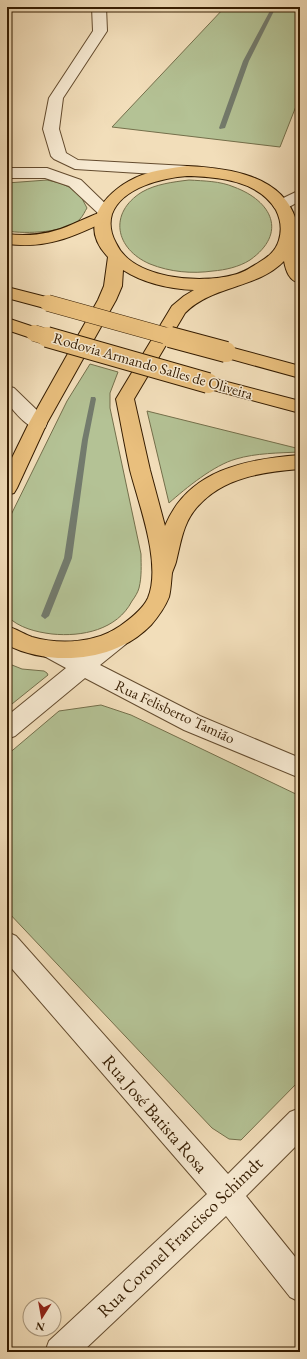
<svg xmlns="http://www.w3.org/2000/svg" width="307" height="1359" viewBox="0 0 307 1359" font-family="'EB Garamond',serif">
<rect width="100%" height="100%" fill="#f2deba"/>
<filter id="stains"><feTurbulence type="fractalNoise" baseFrequency=".005" numOctaves="4"/><feColorMatrix values="0 0 0 0 .2 0 0 0 0 .09 0 0 0 0 .02 0 0 0 .5 -.17"/></filter>
<radialGradient id="worn" r=".72"><stop offset=".6" stop-color="#630" stop-opacity="0"/><stop offset="1" stop-color="#630" stop-opacity=".3"/></radialGradient>
<g fill="#b4c295" stroke="#746f4b">
<path d="M225 7H300V96L280 147 112 127Z"/>
<path d="M47 180 60 183 78 191 87 208C85 211 83 216 80 219 67 233 25 234 7 231V183Z"/>
<path d="M189 180C204 181 220 181 234 187 272 201 288 233 250 260 239 267 225 270 213 271 192 274 170 272 150 264 115 249 108 213 142 192 156 184 173 182 189 180Z"/>
<path d="M90 364 118 372 110 393V408L141 554C141 565 142 576 139 588 138 592 135 597 132 601 117 630 82 637 52 634 36 632 19 628 7 616V523L67 401Z"/>
<path d="M147 411 300 449V452C279 453 256 453 236 459 214 465 186 488 169 503Z"/>
<path d="M7 663 22 669 44 671 47 673 48 675 7 708Z"/>
<path d="M101 705 131 715 300 796V1080L241 1140 229 1139 212 1128 7 911V755L59 711Z"/>
</g>
<g fill="none" stroke-linecap="round" stroke-linejoin="round">
<g fill="#737b6d" fill-rule="evenodd">
<path d="M272 7H276L249 61 225 128 220 129 219 128 243 61Z"/>
<path d="M91 397H95L96 399 88 440 72 558 49 616 45 619 41 616 64 558 82 440Z"/>
</g>
<defs>
<g id="minor">
<path d="M92 7H106L107 31 63 98 59 129 66 153 78 160 187 166 193 168 195 171 193 174 187 176 75 169 54 159 51 156 43 129 49 98 93 31Z"/>
<path d="M7 168H47L81 180 113 211 111 214 105 216 99 214 69 186 45 178H7Z"/>
<path d="M300 190V201L287 208 281 210 275 208 273 205 275 202Z"/>
<path d="M7 386 14 388 45 418 47 423 45 428C29 432 17 414 7 403Z"/>
<path d="M118 629 126 632 129 638 126 644 100 665 200 716 300 758V778L184 730 85 678 15 736 7 739V716L66 668 44 656 41 650 44 644 52 641 82 655 110 632Z"/>
<path d="M7 932 16 936 228 1174 290 1112 300 1108V1142L246 1196 300 1263V1302L290 1297 226 1216 82 1352H45L49 1341 207 1194 7 963Z"/>
</g>
<path id="major" d="M187 166C226 168 282 174 296 220 298 226 297 231 296 238 296 244 299 252 300 259 301 267 300 275 300 283 289 281 286 271 284 261 257 289 212 285 185 313L134 399 150 470 165 526C188 470 246 459 300 455V469C263 472 224 477 198 506 183 522 181 542 176 562 175 566 173 569 172 573 171 581 171 589 169 597 165 607 158 617 151 625 115 662 52 667 7 645V626C16 629 24 634 32 637 60 645 96 643 120 626 130 619 143 609 148 598 162 564 139 505 130 470 125 447 121 423 116 399L172 306 184 296 194 290C170 289 143 283 123 270L122 286 116 300 47 423 17 488 14 493 7 495V468L29 423 98 300 104 286 108 257C75 223 108 188 142 175 156 170 172 168 187 166ZM187 176C218 177 258 180 276 210 281 220 282 230 279 240 276 251 268 257 258 263 250 268 243 273 233 275 200 284 132 279 116 243 111 234 109 224 112 214 122 187 163 178 187 176Z"/>
<g id="highway">
<path d="M102 212 108 214 110 217 108 220C73 237 46 249 7 244V234C31 237 51 234 73 224 83 220 92 215 102 212Z"/>
<path d="M7 287 54 299 57 303 54 307 48 309 7 298Z"/>
<path d="M7 318 40 329 43 333 40 337 34 339 7 330Z"/>
<path d="M226 346 300 366V378L220 356 217 352 220 348Z"/>
<path d="M208 377 300 401V413L202 387 199 383 202 379Z"/>
</g>
</defs>
<use href="#minor" stroke="#644c2f" stroke-width="2"/>
<use href="#major" stroke="#351c01" stroke-width="2"/>
<use href="#highway" stroke="#351c01" stroke-width="2"/>
<use href="#minor" fill="#f7ead2" fill-rule="evenodd"/>
<use href="#major" fill="#e9bf7d" fill-rule="evenodd"/>
<use href="#highway" fill="#e9bf7d" fill-rule="evenodd"/>
<defs>
<g id="highway-bridge-far1">
<path d="M48 303 174 338"/>
<path d="M34 333 50 338"/>
</g>
<g id="highway-bridge">
<path d="M47 337 208 383"/>
<path d="M170 337 226 352"/>
</g>
</defs>
<use href="#highway-bridge-far1" stroke="#351c01" stroke-width="17" stroke-linecap="butt"/>
<use href="#highway-bridge" stroke="#351c01" stroke-width="22" stroke-linecap="butt"/>
<use href="#highway-bridge-far1" stroke="#e9bf7d" stroke-width="16"/>
<use href="#highway-bridge" stroke="#e9bf7d" stroke-width="20"/>
</g>
<g text-anchor="middle" stroke-width="3" stroke-linejoin="round" paint-order="stroke">
<g font-size="15" fill="#351c01" stroke="#f7ead2">
<text transform="translate(153 366) rotate(16)" y="5">Rodovia Armando Salles de Oliveira</text>
<text transform="translate(175 712) rotate(25)" y="5">Rua Felisberto Tamião</text>
</g>
<g font-size="18" fill="#351c01" stroke="#f7ead2">
<text transform="translate(155 1114) rotate(49)" y="6">Rua José Batista Rosa</text>
<text transform="translate(180 1237) rotate(-44)" y="6">Rua Coronel Francisco Schimdt</text>
</g>
</g>
<rect width="307" height="1359" fill="none" stroke="#f2deba" stroke-width="24"/>
<rect x="8" y="8" width="291" height="1343" fill="none" stroke="#351c01" stroke-width="2"/>
<rect x="12" y="12" width="283" height="1335" fill="none" stroke="#351c01"/>
<g transform="translate(42 1317) rotate(191)"><circle r="19" fill="#f7ead2" stroke="#a9987e"/>
<path d="M0-3L7 15L0 10L-7 15Z" fill="#8f2418"/>
<text y="-6" font-size="11" font-weight="bold" text-anchor="middle" fill="#351c01">N</text>
</g>
<rect width="100%" height="100%" filter="url(#stains)"/>
<rect width="100%" height="100%" fill="url(#worn)"/>
</svg>
